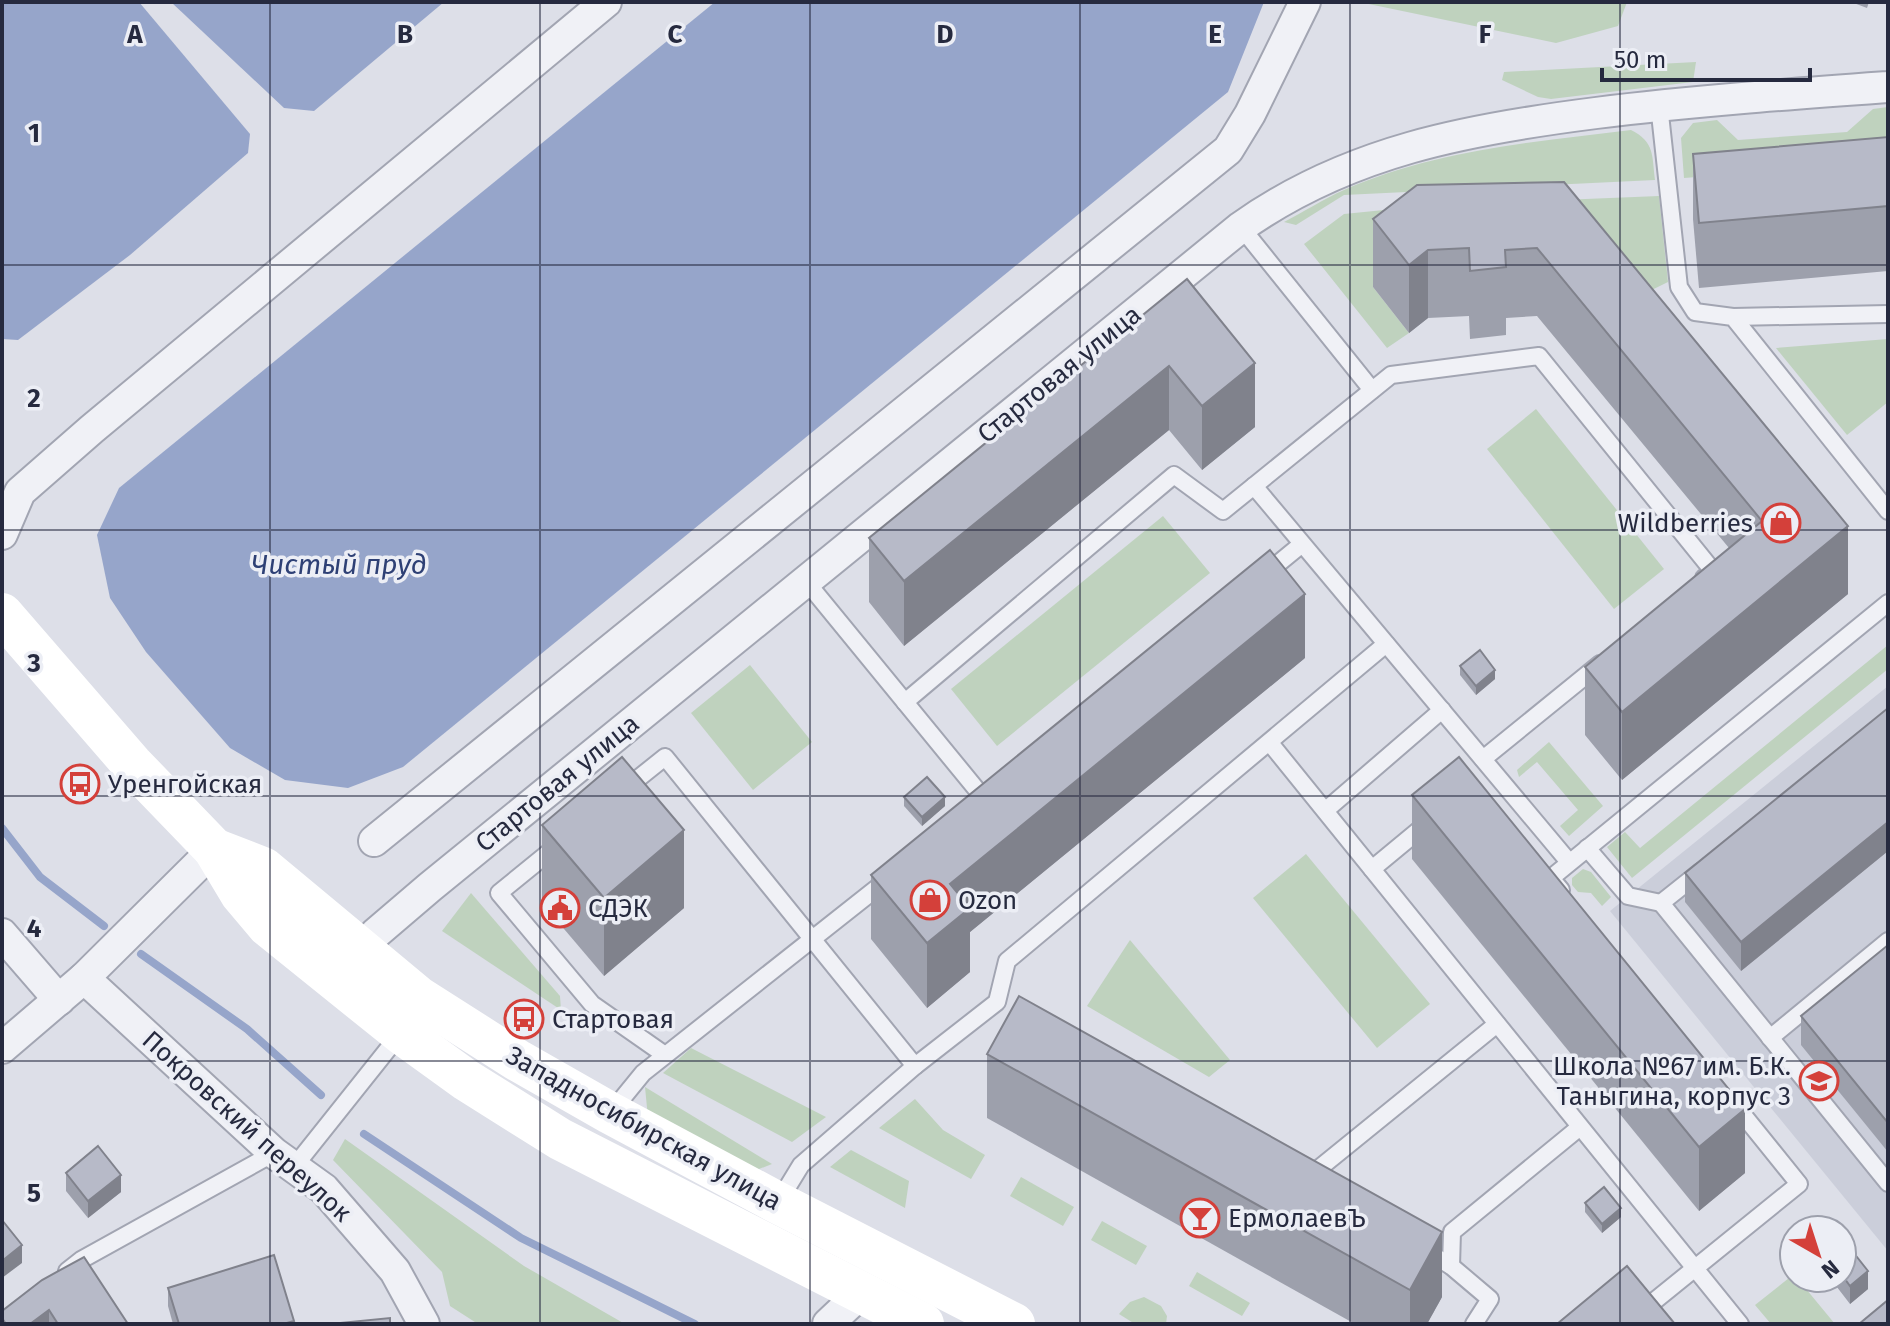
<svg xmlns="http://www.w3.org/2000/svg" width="1890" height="1326" viewBox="0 0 1890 1326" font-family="'Fira Sans',sans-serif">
<rect width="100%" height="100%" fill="#dddfe8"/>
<path fill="#cbceda" d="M1888 686V1251L1610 911Z"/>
<g fill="#bfd2be">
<path d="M1359 2H1627L1618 26 1556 43Z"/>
<path d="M1696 62 1693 82 1551 99 1538 97 1502 80 1504 72Z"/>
<path d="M1888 107V162L1684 178 1681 138 1693 123 1717 120 1738 140 1847 132 1873 109Z"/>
<path d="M1631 130C1655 142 1652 156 1655 180L1344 195 1296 225 1284 222C1304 212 1323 199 1344 190 1435 150 1533 142 1631 130Z"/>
<path d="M1659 196 1668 282 1613 309 1373 287 1409 333 1387 348 1304 244 1344 214 1434 205Z"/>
<path d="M1888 339V402L1847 435 1776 348Z"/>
<path d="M1536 409 1664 569 1614 609 1487 449Z"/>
<path d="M1163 516 1210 573 997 746 951 689Z"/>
<path d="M1888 645V669L1632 878 1607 847 1625 832 1640 848Z"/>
<path d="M750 665 812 742 753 790 691 713Z"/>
<path d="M1549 742 1603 806 1569 836 1560 826 1578 810 1537 762 1519 777 1517 770Z"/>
<path d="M1306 854 1430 1004 1377 1048 1253 898Z"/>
<path d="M1583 869 1591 872 1611 897 1602 906 1591 893 1578 892 1572 885V878Z"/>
<path d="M471 893 560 996 561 1010 442 931Z"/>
<path d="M1130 940 1230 1060 1209 1077 1087 1006Z"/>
<path d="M691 1048 826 1117 792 1142 663 1073Z"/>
<path d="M645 1087 772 1164 754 1171 648 1118Z"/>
<path d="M915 1099 943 1130 985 1155 971 1179 879 1128Z"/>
<path d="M345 1139 524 1266 625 1324H478L450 1306 442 1272 333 1160Z"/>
<path d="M851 1150 909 1181 905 1208 830 1167Z"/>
<path d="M1021 1177 1074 1207 1063 1226 1010 1196Z"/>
<path d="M1102 1221 1147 1246 1136 1265 1091 1240Z"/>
<path d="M1197 1272 1250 1303 1242 1316 1189 1286Z"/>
<path d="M1794 1274V1278H1797L1835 1324H1771L1755 1305Z"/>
<path d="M1144 1297 1161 1306 1167 1316 1166 1324H1135L1119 1314 1130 1302Z"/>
</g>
<g fill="#96a5ca">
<path d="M2 2H139L250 134 248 153 130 255 18 340 2 339Z"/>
<path d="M171 2H444L314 111 284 108Z"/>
<path d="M715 2H1264L1228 92 403 767 348 788 285 780 230 748 146 652 110 598 97 535 119 488Z"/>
</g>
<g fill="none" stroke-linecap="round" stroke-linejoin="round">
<g stroke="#96a5ca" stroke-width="8">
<path d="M2 828 40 877 104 926"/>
<path d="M141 954 247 1029 321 1095"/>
<path d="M364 1134 521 1238 695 1324"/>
</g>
<defs>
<g id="service">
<path d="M1659 105 1679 287 1695 312 1733 317 1888 511"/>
<path d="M1241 227 1372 390"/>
<path d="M1733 317 1888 314"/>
<path d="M1254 486 1569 862"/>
<path d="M1263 576 1302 544"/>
<path d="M805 580 986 801"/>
<path d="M905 702 1174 475 1223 511 1391 375 1539 356 1713 571 1704 578"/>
<path d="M1270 743 1740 1324"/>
<path d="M1483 759 1600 664"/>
<path d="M625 789 665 757 915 1066"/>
<path d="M1326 810 1442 710"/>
<path d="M558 845 499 893 592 1004 665 1055"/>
<path d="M1587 848 1628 896 1661 903"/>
<path d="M1372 869 1430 821"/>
<path d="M1700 872 1661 903 1888 1183"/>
<path d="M1561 890 1551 878 1888 603"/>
<path d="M1770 1038 1888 941"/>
<path d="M612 1111 643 1073 887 880"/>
<path d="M294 1167 400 1034"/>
<path d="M1306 1179 1497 1024"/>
<path d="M779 1201 801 1165 915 1066 997 1002 1007 961 1386 644"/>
<path d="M1424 1250 1451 1266 1490 1299 1474 1324"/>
<path d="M1451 1266 1452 1232 1580 1127"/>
<path d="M67 1271 81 1260 274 1153"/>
<path d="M1626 1324 1799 1184 1732 1101"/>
</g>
<g id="minor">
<path d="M2 534 20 492 92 429 606 2"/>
<path d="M374 841 1228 150 1250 114 1305 2"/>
<path d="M2 934 59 1000"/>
<path d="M346 963 375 934 430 887 1241 227C1348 151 1469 129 1596 113 1693 101 1791 94 1888 87"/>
<path d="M84 978 274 1153 324 1189 395 1271 424 1324"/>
<path d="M2 1048 84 978 214 849"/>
<path d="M828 1324 862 1292"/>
</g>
</defs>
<use href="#service" stroke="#a2a5b2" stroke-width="20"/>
<use href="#minor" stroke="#a2a5b2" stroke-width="34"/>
<use href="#service" stroke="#f0f1f6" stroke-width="16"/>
<use href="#minor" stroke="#f0f1f6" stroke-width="30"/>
<g stroke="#fff" stroke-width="42">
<path d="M2 614 132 764 214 849 241 894 268 926 401 1033 466 1080 560 1139 923 1324"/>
<path d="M214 849 263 868 418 997 517 1060 610 1113 778 1203 1014 1324"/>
</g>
</g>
<g fill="#9da0ac">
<path d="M1851 2H1869L1867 8Z"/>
<path d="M1888 137V271L1699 288 1693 219V154Z"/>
<path d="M1564 182 1848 594 1622 780 1585 735V667L1729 548 1537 316 1506 318V335L1470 339 1469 316 1428 318 1409 333 1373 287V219Z"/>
<path d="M1187 279 1255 427 1202 470 1169 430 904 646 869 602V538Z"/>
<path d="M1305 658 970 932V972L927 1008 871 939V875Z"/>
<path d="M1460 666 1495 679 1476 695 1460 675Z"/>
<path d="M1888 708V851L1741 971 1685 902V873Z"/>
<path d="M1412 795 1745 1173 1699 1211 1412 859Z"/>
<path d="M904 797 945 806 922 826 904 806Z"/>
<path d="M542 825 684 908 604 976 542 903Z"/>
<path d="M1888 945V1152L1801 1045V1016Z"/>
<path d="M987 1054 1442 1297 1427 1324H1355L987 1118Z"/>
<path d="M66 1173 121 1192 88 1218 66 1191Z"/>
<path d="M1585 1203 1621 1217 1602 1233 1585 1212Z"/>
<path d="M1842 1238 1868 1289 1850 1304 1830 1278H1842Z"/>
<path d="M42 1280 128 1324H2V1311Z"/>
<path d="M168 1288 294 1324H173L168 1306Z"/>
</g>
<g fill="#80828c">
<path d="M1428 250V318L1409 333V265Z"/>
<path d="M1255 363V427L1202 470V406Z"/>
<path d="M1169 366V430L904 646V581Z"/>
<path d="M1848 526V594L1622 780V712Z"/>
<path d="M1305 594V658L970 932V972L927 1008V943L950 884Z"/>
<path d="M1495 670V679L1476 695V686Z"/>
<path d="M945 797V806L922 826V817Z"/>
<path d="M1888 822V851L1741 971V942Z"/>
<path d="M684 830V908L604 976V898Z"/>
<path d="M1745 1109V1173L1699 1211V1147Z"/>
<path d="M121 1175V1192L88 1218V1201Z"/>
<path d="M1621 1208V1217L1602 1233V1224Z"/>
<path d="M1442 1232V1297L1427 1324H1410V1290Z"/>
<path d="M22 1245V1263L2 1278V1261Z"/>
<path d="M1868 1271V1289L1850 1304V1286Z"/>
<path d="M49 1310V1324H30Z"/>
</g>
<g fill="#b7bac8" stroke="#80828c" stroke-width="2">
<path d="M1888 137V206L1699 223 1693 154Z"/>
<path d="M1564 182 1848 526 1622 712 1585 667 1762 521 1537 248 1505 250 1506 267 1470 271 1469 248 1428 250 1409 265 1373 219 1417 185Z"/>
<path d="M1187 279 1255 363 1202 406 1169 366 904 581 869 538Z"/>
<path d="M1270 550 1305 594 950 884 970 908 927 943 871 875Z"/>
<path d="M1480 650 1495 670 1476 686 1460 666Z"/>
<path d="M1888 708V822L1741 942 1685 873Z"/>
<path d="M622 757 684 830 604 898 542 825Z"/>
<path d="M1459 757 1745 1109 1699 1147 1412 795Z"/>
<path d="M927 777 945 797 922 817 904 797Z"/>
<path d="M1888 945V1123L1801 1016Z"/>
<path d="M1019 996 1442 1232 1410 1290 987 1054Z"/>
<path d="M98 1146 121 1175 88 1201 66 1173Z"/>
<path d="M1604 1187 1621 1208 1602 1224 1585 1203Z"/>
<path d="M2 1220 22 1245 2 1261Z"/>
<path d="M1829 1221 1836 1230H1818Z"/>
<path d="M1842 1238 1868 1271 1850 1286 1842 1275Z"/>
<path d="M274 1255 294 1321 283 1324H179L168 1288Z"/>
<path d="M84 1257 128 1324H58L49 1310 30 1324H6L2 1318V1311L42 1280Z"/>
<path d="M1627 1266 1675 1324H1557Z"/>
<path d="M1888 1300V1324H1859Z"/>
<path d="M390 1318V1324H330Z"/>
</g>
<path fill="none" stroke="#262a3f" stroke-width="2" stroke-opacity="0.55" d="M270 2V1324M540 2V1324M810 2V1324M1080 2V1324M1350 2V1324M1620 2V1324M2 265H1888M2 530H1888M2 796H1888M2 1061H1888"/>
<defs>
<symbol id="shop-ring" viewBox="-11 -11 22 22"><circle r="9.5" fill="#eceef5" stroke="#d4403a" stroke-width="1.5"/><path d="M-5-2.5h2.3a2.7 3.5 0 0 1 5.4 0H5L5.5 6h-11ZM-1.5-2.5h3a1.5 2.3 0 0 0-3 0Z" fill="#d4403a"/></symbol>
<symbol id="bus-ring" viewBox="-11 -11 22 22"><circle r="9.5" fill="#eceef5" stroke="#d4403a" stroke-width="1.5"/><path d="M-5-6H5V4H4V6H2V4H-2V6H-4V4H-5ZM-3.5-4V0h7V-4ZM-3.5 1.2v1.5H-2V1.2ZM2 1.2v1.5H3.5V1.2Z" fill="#d4403a"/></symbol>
<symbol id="civic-ring" viewBox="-11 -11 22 22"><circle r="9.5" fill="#eceef5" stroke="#d4403a" stroke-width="1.5"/><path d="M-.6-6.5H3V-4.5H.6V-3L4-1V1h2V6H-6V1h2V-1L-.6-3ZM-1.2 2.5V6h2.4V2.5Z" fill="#d4403a"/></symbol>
<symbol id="school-ring" viewBox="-11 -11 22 22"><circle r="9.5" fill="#eceef5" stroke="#d4403a" stroke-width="1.5"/><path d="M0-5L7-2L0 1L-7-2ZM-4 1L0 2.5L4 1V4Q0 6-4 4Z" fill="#d4403a"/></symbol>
<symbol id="bar-ring" viewBox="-11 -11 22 22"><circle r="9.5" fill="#eceef5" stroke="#d4403a" stroke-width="1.5"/><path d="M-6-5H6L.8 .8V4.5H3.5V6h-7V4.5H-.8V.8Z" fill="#d4403a"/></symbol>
</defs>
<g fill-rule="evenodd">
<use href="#shop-ring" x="1759" y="501" width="44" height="44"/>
<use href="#bus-ring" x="58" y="762" width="44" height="44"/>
<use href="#shop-ring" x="908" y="878" width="44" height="44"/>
<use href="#civic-ring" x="538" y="886" width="44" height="44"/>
<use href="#bus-ring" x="502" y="997" width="44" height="44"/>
<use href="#school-ring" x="1797" y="1059" width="44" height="44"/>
<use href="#bar-ring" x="1178" y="1196" width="44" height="44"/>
</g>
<g text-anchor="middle" stroke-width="7" stroke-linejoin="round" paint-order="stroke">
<g font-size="26" fill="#262a3f" stroke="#eceef5">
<text transform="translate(1059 374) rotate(-39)" y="9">Стартовая улица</text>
<text transform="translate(557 783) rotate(-39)" y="9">Стартовая улица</text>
<text transform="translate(247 1126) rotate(42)" y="9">Покровский переулок</text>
<text transform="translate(644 1128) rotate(29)" y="9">Западносибирская улица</text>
</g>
<g font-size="26" fill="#262a3f" stroke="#eceef5" text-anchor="start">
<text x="1753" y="532" text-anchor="end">Wildberries</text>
<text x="108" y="793">Уренгойская</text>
<text x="958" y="909">Ozon</text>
<text x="588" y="917">СДЭК</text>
<text x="552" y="1028">Стартовая</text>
<text x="1791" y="1075" text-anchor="end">Школа №67 им. Б.К.<tspan x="1791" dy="30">Таныгина, корпус 3</tspan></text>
<text x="1228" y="1227">ЕрмолаевЪ</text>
</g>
<g font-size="28" font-style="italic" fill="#2e4075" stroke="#eceef5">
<text x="339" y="574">Чистый пруд</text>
</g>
</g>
<g font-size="26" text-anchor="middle" font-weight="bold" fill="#262a3f" stroke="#eceef5" stroke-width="7" stroke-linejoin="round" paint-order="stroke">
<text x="135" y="43">A</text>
<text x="405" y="43">B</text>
<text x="675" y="43">C</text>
<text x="945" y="43">D</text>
<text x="1215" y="43">E</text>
<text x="1485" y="43">F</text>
<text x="34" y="142">1</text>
<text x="34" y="407">2</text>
<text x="34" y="672">3</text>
<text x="34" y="937">4</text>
<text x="34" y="1202">5</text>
</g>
<rect width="1890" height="1326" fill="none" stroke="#262a3f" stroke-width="8"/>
<g transform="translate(1818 1254) rotate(141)"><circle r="38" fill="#eceef5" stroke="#9da0ac" stroke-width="2"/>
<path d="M0-6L14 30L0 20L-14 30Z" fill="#d4403a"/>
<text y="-12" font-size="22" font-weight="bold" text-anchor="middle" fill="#262a3f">N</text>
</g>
<path d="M1602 68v12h208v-12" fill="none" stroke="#262a3f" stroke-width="4"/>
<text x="1614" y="68" font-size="24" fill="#262a3f" stroke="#eceef5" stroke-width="6" paint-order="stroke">50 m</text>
</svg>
